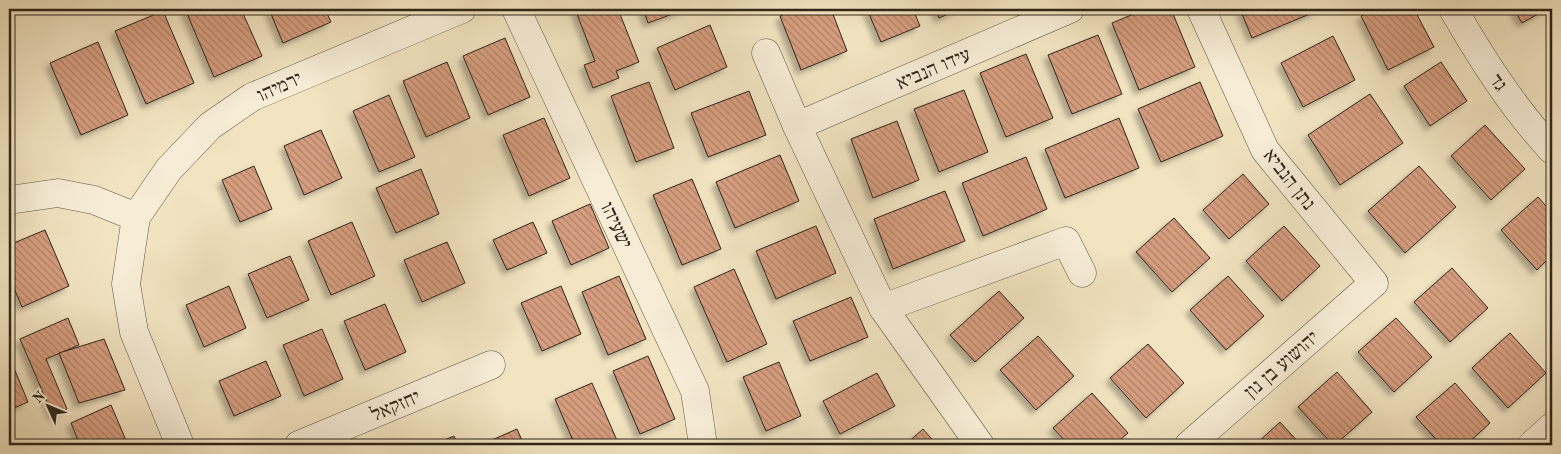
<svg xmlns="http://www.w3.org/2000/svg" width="1561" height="454" viewBox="0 0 1561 454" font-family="'Old Standard TT','Frank Ruhl Libre',serif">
<defs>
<pattern id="building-back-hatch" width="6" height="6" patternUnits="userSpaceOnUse" patternTransform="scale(1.25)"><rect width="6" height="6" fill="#d69d7f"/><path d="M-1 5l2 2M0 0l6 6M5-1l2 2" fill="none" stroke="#ae8067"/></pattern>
<filter id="shadow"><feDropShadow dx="-4.5" dy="4.5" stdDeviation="2.5" flood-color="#0004"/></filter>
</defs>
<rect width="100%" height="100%" fill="#f2e4c1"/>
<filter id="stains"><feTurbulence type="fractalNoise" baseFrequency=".004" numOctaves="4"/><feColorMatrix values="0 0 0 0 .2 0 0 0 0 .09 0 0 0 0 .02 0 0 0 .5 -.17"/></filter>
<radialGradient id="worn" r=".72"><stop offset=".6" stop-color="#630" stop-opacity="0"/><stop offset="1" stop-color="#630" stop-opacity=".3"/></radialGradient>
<g fill="url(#building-back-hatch)" stroke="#2f261a" filter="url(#shadow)">
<path d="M185 9H241L262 56 214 77Z"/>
<path d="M269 9H325L331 22 283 43Z"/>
<path d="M575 9H618L639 62 616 71 619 78 593 88 584 65 595 61Z"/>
<path d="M643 9H686L648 23Z"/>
<path d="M797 9H831L847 51 801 70 780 16Z"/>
<path d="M867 9H913L920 26 881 42Z"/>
<path d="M935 9H959L939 18Z"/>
<path d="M1146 9H1171L1195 67 1139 90 1112 23Z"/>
<path d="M1240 9H1316L1317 11 1252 38Z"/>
<path d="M1376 9H1414L1434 47 1388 70 1361 16Z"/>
<path d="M1514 9H1547L1522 23Z"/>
<path d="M163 11 194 83 146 104 115 31Z"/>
<path d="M710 25 727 67 675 90 657 48Z"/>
<path d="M1098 35 1122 94 1072 114 1048 55Z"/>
<path d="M1333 36 1355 80 1303 107 1281 63Z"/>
<path d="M505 38 530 97 488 115 463 56Z"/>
<path d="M98 42 128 115 81 135 50 63Z"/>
<path d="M1026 54 1053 118 1006 137 980 73Z"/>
<path d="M447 62 470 118 426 137 403 81Z"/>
<path d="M1441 62 1467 101 1430 126 1404 86Z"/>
<path d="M649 82 674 148 636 162 611 96Z"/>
<path d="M1200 82 1223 136 1161 162 1138 109Z"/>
<path d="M964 90 988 152 939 172 914 109Z"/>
<path d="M749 91 766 135 708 157 691 113Z"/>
<path d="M1370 94 1403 143 1340 185 1308 135Z"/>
<path d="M389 95 415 157 379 172 353 111Z"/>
<path d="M544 118 570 178 529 196 503 135Z"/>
<path d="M1119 118 1139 168 1065 198 1045 149Z"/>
<path d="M897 121 919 180 873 198 851 139Z"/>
<path d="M1485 125 1525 169 1491 200 1451 156Z"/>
<path d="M321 130 342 178 304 195 284 146Z"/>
<path d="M780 155 799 201 735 228 716 182Z"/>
<path d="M1026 157 1047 209 983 236 962 183Z"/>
<path d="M254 166 272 209 240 222 222 180Z"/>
<path d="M1419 166 1456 207 1405 253 1368 211Z"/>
<path d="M421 169 439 214 396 233 376 188Z"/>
<path d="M1243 174 1269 204 1229 239 1203 210Z"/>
<path d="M692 179 721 249 682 265 653 195Z"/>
<path d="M945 191 965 241 893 269 874 219Z"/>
<path d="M1538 197 1552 213V255L1537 270 1501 230Z"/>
<path d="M590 204 609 248 571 265 552 221Z"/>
<path d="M1174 218 1210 258 1172 292 1136 252Z"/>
<path d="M352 222 375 276 331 295 308 241Z"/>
<path d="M533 222 547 253 507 270 493 240Z"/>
<path d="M816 226 836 273 776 299 756 251Z"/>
<path d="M1284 226 1320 266 1282 301 1246 261Z"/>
<path d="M45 230 69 286 22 307 9 276V245Z"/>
<path d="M447 242 465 283 422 302 404 260Z"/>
<path d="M290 256 309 300 267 318 248 274Z"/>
<path d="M1452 268 1488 308 1450 342 1414 302Z"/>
<path d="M734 269 767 344 727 362 694 287Z"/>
<path d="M619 276 646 339 608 355 582 292Z"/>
<path d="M1228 276 1264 316 1226 350 1190 310Z"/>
<path d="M229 286 246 328 204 347 186 305Z"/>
<path d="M561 286 581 334 542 351 521 303Z"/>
<path d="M999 291 1024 318 975 362 950 335Z"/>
<path d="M851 297 868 337 810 361 793 321Z"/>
<path d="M385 304 406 352 365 370 344 321Z"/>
<path d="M68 318 79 345 46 359 67 409 53 416 20 339Z"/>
<path d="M1396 318 1432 357 1394 392 1358 352Z"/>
<path d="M322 329 343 379 304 396 283 345Z"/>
<path d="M1510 333 1546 373 1508 408 1472 368Z"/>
<path d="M1038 336 1074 376 1036 410 1000 370Z"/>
<path d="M104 339 125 390 79 403 59 353Z"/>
<path d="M1148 344 1184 383 1146 418 1110 378Z"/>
<path d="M9 356 28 402 9 410Z"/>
<path d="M648 356 675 419 640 434 613 371Z"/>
<path d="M266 361 281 396 234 416 219 381Z"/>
<path d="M779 362 801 416 766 431 743 377Z"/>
<path d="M1337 372 1372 412 1335 445H1333L1298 407Z"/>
<path d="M877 373 895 406 840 434 823 401Z"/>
<path d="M592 383 619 445H575L555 399Z"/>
<path d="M1455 383 1490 423 1466 445H1441L1416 417Z"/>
<path d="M1092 393 1128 433 1114 445H1069L1053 428Z"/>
<path d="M111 405 128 445H80L71 423Z"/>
<path d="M1280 422 1301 445H1255Z"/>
<path d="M517 429 524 445H483V444Z"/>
<path d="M923 429 937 445H905Z"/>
<path d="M454 436 458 445H432Z"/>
</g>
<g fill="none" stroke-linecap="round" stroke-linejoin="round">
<defs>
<g id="minor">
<path d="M516 9 695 391 703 445"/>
<path d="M1453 9C1482 59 1513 108 1552 150"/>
<path d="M766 53 797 126 883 308 980 445"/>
<path d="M797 126 1070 9"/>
<path d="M9 200 58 193 94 200 136 217"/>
<path d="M883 308 1066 241 1082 273"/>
<path d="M180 445 134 332 126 284 136 217 169 169 210 126 252 97 462 9"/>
<path d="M299 445 491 365"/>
<path d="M1189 445 1374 283 1265 150 1201 9"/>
<path d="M1532 445 1552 427"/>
</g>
</defs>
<use href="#minor" stroke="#605644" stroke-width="29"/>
<use href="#minor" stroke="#f7edd7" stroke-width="28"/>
</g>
<g text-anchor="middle" stroke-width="4" stroke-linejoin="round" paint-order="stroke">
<g font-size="20" fill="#2f261a" stroke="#f7edd7">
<text transform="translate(933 68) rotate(-23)" y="7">עידו הנביא</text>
<text transform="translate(1499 82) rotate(54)" y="7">גד</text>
<text transform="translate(279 86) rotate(-24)" y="7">ירמיהו</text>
<text transform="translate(1290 179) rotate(52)" y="7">נתן הנביא</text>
<text transform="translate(617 225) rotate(65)" y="7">ישעיהו</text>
<text transform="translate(1281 364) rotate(-41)" y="7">יהושוע בן נון</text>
<text transform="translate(395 405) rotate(-23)" y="7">יחזקאל</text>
</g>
</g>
<rect width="1561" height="454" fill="none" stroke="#f2e4c1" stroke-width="30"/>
<rect x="10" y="10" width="1541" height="434" fill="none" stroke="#2f261a" stroke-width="2.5"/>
<rect x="15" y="15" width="1531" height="424" fill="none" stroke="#2f261a"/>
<g transform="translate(48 406) rotate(314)" stroke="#f7edd7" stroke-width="4" paint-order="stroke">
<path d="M0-4L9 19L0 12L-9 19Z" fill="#2f261a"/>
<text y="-8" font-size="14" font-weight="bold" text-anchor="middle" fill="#2f261a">N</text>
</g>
<rect width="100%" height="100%" filter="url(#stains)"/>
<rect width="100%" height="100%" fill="url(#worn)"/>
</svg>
